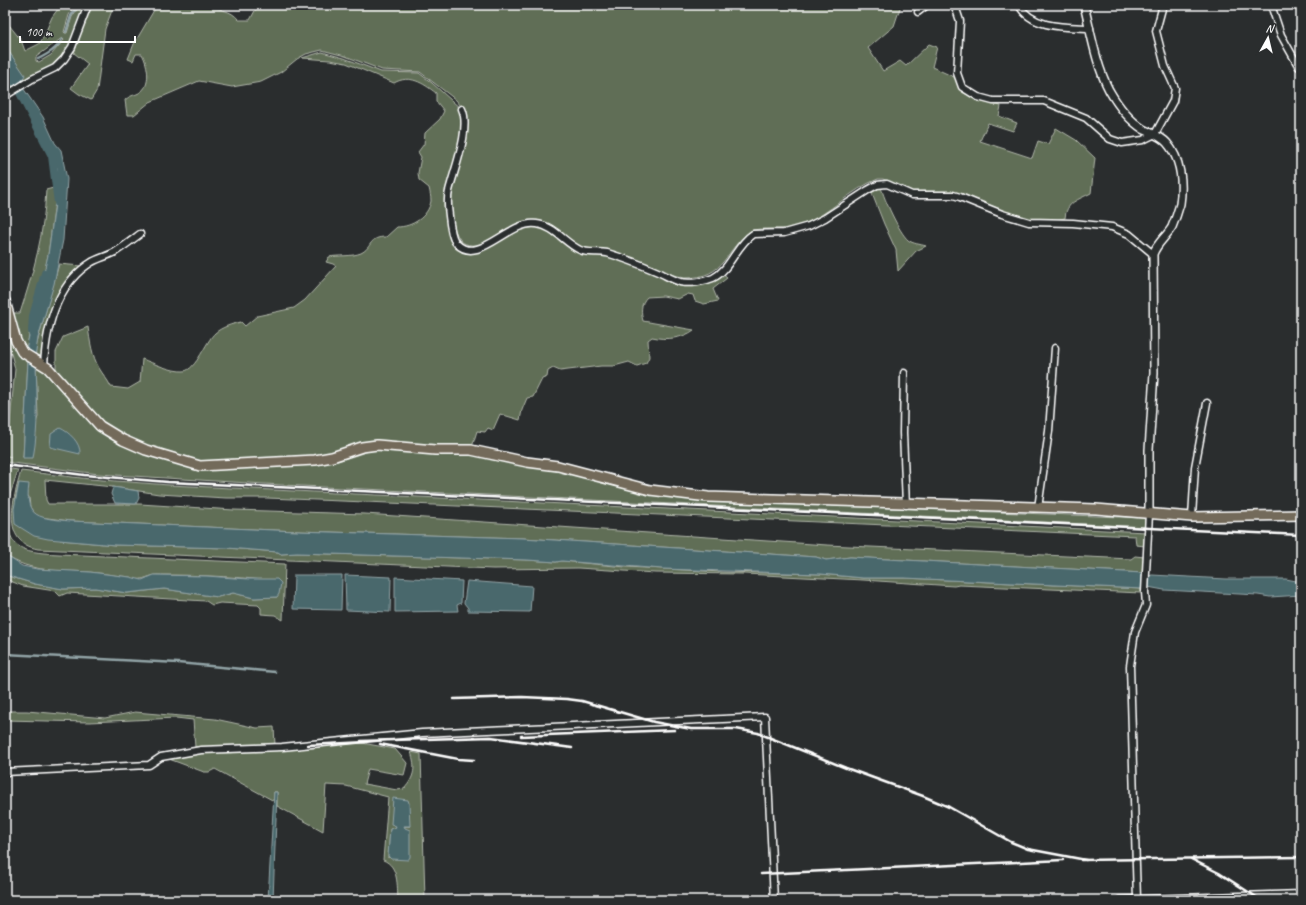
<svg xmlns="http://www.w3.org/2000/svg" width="1306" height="905" viewBox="0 0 1306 905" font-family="Caveat,sans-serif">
<rect width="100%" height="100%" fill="#2a2d2e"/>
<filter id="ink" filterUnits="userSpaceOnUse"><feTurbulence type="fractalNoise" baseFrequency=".025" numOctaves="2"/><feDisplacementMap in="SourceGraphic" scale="8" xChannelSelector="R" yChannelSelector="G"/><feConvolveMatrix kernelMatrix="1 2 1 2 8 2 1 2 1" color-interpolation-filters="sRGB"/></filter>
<g filter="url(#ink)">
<g fill="#606e56" stroke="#b0b6aa" fill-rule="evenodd">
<path d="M61 5H75L69 15 64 32 65 33H67L72 17 80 5H86L67 52 54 67 21 82 24 75 5 46V20L21 40 25 51 39 44 43 38 52 17ZM62 38 64 40 51 55 39 62 36 61V57Z"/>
<path d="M91 5H114L105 29 97 90 91 100 79 94 71 88 88 64 74 53Z"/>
<path d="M157 5H213C222 13 229 8 239 20H250L258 5H901L894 26 868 48 883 71 900 61 906 66 929 44 937 47 932 67 954 77 962 92 978 101 1001 106 999 116 1017 123 1013 131 988 123 980 141 1032 158 1038 141 1048 144 1056 128 1076 140 1095 158 1091 193C1078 200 1066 202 1065 218L1049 221 1028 219 991 207 962 195 918 193 909 191 883 179H878C851 189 830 214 802 225 785 232 769 227 753 230 722 249 729 278 684 278L584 249 540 222C511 218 506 238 484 244 477 246 466 246 461 241 451 229 449 204 452 190 454 178 460 167 463 155 466 141 466 126 466 112L456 100 420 72 382 70 345 56 322 50 306 54 297 59 281 72 261 82 232 87 199 81 150 102 134 115H127L125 100C131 95 133 96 139 93 152 86 148 65 142 54H136L133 61 128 59 134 44Z"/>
<path d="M322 52 344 58 381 72 419 73 432 83 461 109C470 131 450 169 448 191 446 206 451 223 453 238L472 250 515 228 543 226 574 248 604 253 688 283 721 273 727 278 713 289 718 301 704 304 695 301 693 295 688 294 678 299 663 296 647 297C640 304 641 312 643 321L694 330C682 339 666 340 652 337L648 340 649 357 646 363 637 366 629 362 614 366H601L560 371 553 368 548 371 547 377 542 379 533 397 527 398 522 410 520 420 500 414 493 430 488 428 485 432 477 431 472 447 385 442 323 456 206 464 142 447 106 428 56 373V352L63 337 88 327C90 341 92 356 99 368 103 375 108 380 111 387L128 389 140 382 142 359C153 363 172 372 184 371 196 370 206 341 215 333 222 327 232 324 241 322L245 326 257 316 294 308 305 300 336 266 333 264 326 262 329 257C339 255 351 257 361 253 373 247 368 237 386 237L397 227C412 227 428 217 431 201 431 197 430 192 429 188L419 180 418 173 421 157 418 152 424 144 425 133 440 119 444 111 436 101V93C423 83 410 74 394 83L346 63 330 60 302 58Z"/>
<path d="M5 78 14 87 5 91Z"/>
<path d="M57 187 48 255 42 285 37 296 26 351 21 346 12 313H20C34 270 44 235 46 190Z"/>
<path d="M881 187C884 199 899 232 908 240 913 244 920 244 926 246L916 251 898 271 896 250 884 224 871 191Z"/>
<path d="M59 264 81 266C53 296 45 322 42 362L35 358 36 347Z"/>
<path d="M9 332 28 360 23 457 38 417 36 364C62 381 75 412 101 431L186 466 315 464 338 461 369 451 387 449 458 452 560 470 615 486 662 495 740 502 1146 518 1147 527 282 485 99 474 5 462V457H11L5 455V434L9 432 15 369 9 345Z"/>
<path d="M5 468 18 470 8 501 5 499V490L9 475 5 474Z"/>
<path d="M21 471 90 479 169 485 1146 532 1145 546 1136 545 1135 536 366 502 267 498H226L159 494 113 487 45 480 46 500 48 504H140L234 510 365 514 827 545 1131 559 1135 556 1144 557 1143 573 850 557 826 560 816 557 523 538 297 531 70 521 40 517 34 513 30 507 29 497 19 483 15 500 60 540 115 545 227 548 278 552 281 554 297 553 527 560 556 562 562 561 626 567 722 572 821 574 863 578H904L1142 589 1141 593 959 585 954 586 863 580 744 574 655 573 578 568 493 569 38 549C0 542 13 500 21 471Z"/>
<path d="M5 504H7C6 549 18 552 59 554L285 564 283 620 275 615 261 614V608L258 605 220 603 212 605 206 601 67 593 60 596 55 591 23 586 5 579V575L35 584 63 589 95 588 127 593 164 589 218 597 233 593 254 598 277 597 263 580C228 576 192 575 156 575 146 576 141 583 130 577 117 576 103 573 89 572 59 570 31 573 5 555Z"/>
<path d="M5 711H27L105 718 135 712 215 719 257 728 274 727 275 745 195 747 193 720 176 718 89 722 5 720Z"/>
<path d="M362 743 395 749 407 763 404 775 368 769 364 784 397 790 404 789C415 777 416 767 411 752L421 754 425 900H398C397 886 399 866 383 860L388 797 346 786 326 785 323 831 277 806V792H274V801L215 769 209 772H204L169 759 201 753ZM396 826H410H404L388 858 390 829 395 828Z"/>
</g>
<g fill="#4a686c" stroke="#92a4a7">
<path d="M5 46 25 75 21 82 14 87 5 78Z"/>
<path d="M23 88 43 117 55 143 61 150 67 179 63 240 54 284 38 338 35 358 26 351 28 340 48 255 56 197 57 168 49 145 18 92Z"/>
<path d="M28 360 36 364C37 396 39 426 33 458H23Z"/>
<path d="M60 428C69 432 81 443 80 454L50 447 51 434Z"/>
<path d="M19 483 29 484C24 519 41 518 70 521L297 531 523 538 816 557 826 560 850 557 1143 573 1142 589 904 578H863L821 574 662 569 562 561 556 562 527 560 297 553 281 554 278 552 227 548 115 545 48 539 34 536 15 524 14 509Z"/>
<path d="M113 487 138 491 139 498 136 504 115 503 111 494Z"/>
<path d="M5 555 22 566 37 569 90 572 130 577 142 580 154 575 206 576 249 579H277L281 583 279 594 277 597 254 598 233 593 218 597 164 589 127 593 95 588 63 589 35 584 5 575Z"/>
<path d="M294 575H342L341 610 293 609Z"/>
<path d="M345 575 391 577 390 612 346 610Z"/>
<path d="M1152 575 1226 579H1286L1301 582V595L1270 597 1258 595 1164 590 1148 587 1149 576Z"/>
<path d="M395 577 462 581 461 603 457 605 458 611 395 612Z"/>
<path d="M467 581 532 586 530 612 468 611V608L464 603Z"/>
<path d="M274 792H277L273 900H268Z"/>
<path d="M393 798 408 800 409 803 410 826H404L405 828 410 830V857L408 860 391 859 388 856 390 829 395 828 396 826 391 824Z"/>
</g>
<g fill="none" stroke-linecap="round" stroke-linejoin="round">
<g stroke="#92a4a7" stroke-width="2.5">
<path d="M66 32 71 16 78 5"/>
<path d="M38 59C48 54 57 49 62 39"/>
<path d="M5 654 178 663 275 672"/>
</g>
<g stroke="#4a686c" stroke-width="8">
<path d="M20 93 52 156 58 203"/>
<path d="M32 331 33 316 45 273"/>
</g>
<defs>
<g id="minor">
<path d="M953 5 957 12 960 21 957 73 962 87 978 97 993 101H1044L1086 118 1110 139 1122 143 1143 140 1155 134 1173 101 1175 88 1165 66 1156 31 1163 5"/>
<path d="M1019 5C1032 29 1067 27 1090 28"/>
<path d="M1271 5 1281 35 1299 67"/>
<path d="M918 12 927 5"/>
<path d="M5 96 32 79 55 68 64 59 72 47 88 5"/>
<path d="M462 109C471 129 454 170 449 191 446 202 449 214 450 224 451 230 452 240 457 244 479 266 510 219 537 224 554 226 565 243 580 250 589 254 598 251 607 253 624 258 642 265 658 272 665 275 673 280 680 282 690 284 704 282 713 278 730 270 736 245 753 234L784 233 809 226 825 218 868 190 877 185 887 184 912 195H953L960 197 1002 214 1029 222 1073 223 1112 227 1129 234 1153 254"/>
<path d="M44 366C46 326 56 284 92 262 99 258 108 256 115 252 123 247 132 240 140 234"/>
<path d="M904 373 903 433 906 505"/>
<path d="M1038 508 1049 431 1055 348"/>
<path d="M1192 517 1195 467 1207 403"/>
<path d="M5 772 149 765 161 757 201 750 282 747 422 733 765 717 774 900"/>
<path d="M1137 899 1130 666 1135 632 1146 605 1145 592 1149 513"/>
<path d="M1119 900 1301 894"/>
</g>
<path id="tertiary" d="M1084 5C1091 33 1096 65 1109 90 1117 104 1129 120 1143 129 1151 133 1161 136 1167 143 1181 159 1183 183 1180 204 1178 211 1175 220 1172 227 1166 237 1157 243 1153 254L1154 373 1149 450V513"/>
<path id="primary" d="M5 301 16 341 22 352 48 368 100 426 123 440 146 450 200 466 315 460 332 457 362 447 377 445 435 450H471L527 462 558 466 650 490 708 497 1096 509 1192 517 1301 515"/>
</defs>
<use href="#minor" stroke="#fff" stroke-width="9"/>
<use href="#tertiary" stroke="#fff" stroke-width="10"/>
<use href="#primary" stroke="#fff" stroke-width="12"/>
<use href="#minor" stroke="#2a2d2e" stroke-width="6"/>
<use href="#tertiary" stroke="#2a2d2e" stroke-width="7"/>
<use href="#primary" stroke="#736b5a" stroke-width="9"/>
<g stroke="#fff" stroke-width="2.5">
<path d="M5 465 84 475 168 482 1301 535"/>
<path d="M454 699 522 697 567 699 582 701 654 722 691 729H736L758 733 846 768 923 796 949 807 1011 842 1028 849 1086 860"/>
<path d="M521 736 675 730"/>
<path d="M361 741 491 737 572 748"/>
<path d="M380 744 458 759 474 760"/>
<path d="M308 745 366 742"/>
<path d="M1191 859 1219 873 1261 900"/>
<path d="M1081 860 1301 857"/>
<path d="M761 874 1063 860"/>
</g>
</g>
</g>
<rect width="1306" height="905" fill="none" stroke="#2a2d2e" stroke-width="20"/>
<rect x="10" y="10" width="1286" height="885" fill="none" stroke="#fff" stroke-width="1.5" filter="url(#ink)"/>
<g transform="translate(1268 38) rotate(8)" stroke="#2a2d2e" stroke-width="3" paint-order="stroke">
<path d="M0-3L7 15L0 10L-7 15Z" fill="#ffffff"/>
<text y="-6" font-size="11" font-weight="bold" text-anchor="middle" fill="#ffffff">N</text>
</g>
<path d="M20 36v6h115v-6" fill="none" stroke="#ffffff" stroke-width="2"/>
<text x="26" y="36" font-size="12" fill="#ffffff" stroke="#2a2d2e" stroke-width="3" paint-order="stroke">100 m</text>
</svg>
